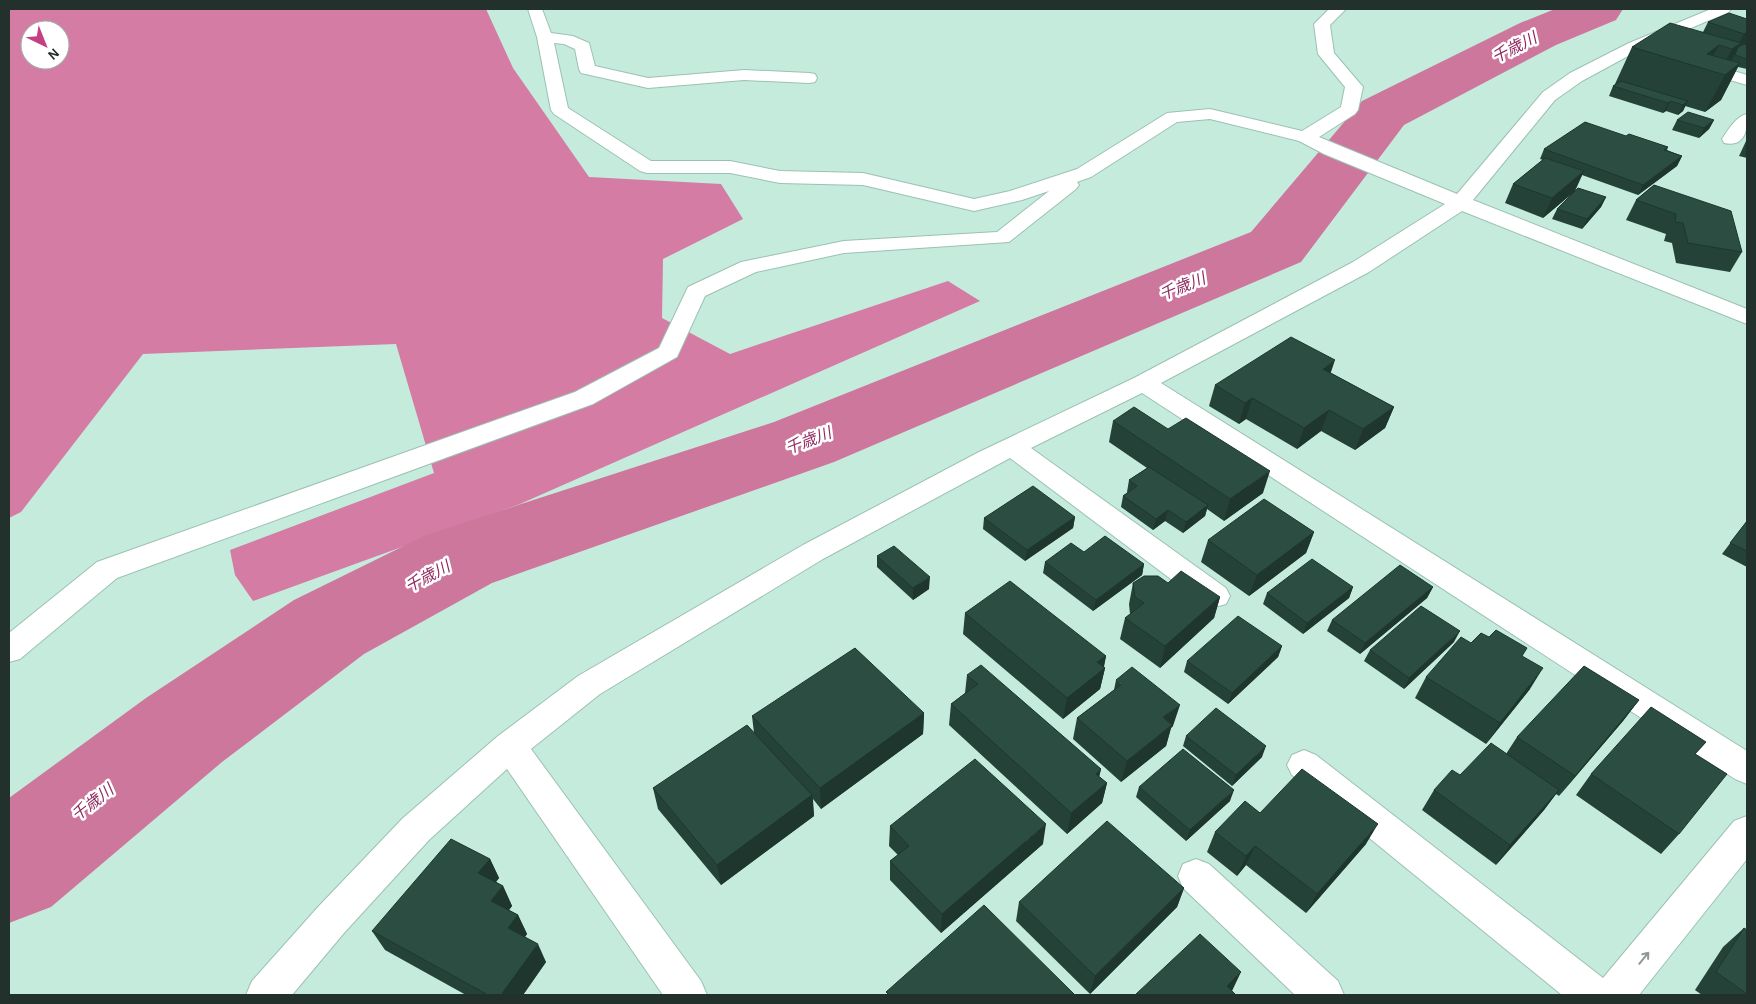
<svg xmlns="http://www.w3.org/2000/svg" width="1756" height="1004" viewBox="0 0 1756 1004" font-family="'Alegreya Sans','Noto Sans JP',sans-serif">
<rect width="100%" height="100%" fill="#c5ebdd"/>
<path fill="#d47ca3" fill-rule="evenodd" d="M9 9H486L513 68 589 177 721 184 743 219 663 259 662 318 730 354 948 281 980 301 520 504 253 601 235 575 230 550 434 473 396 344 143 354 21 512 9 518ZM30 30H60V60H30Z"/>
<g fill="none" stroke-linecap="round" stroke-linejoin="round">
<path fill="#ce779d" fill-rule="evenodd" d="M1555 9H1623L1616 20 1556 45 1404 125 1301 262 834 462 492 583 364 654 222 762 51 907 9 923V798L146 698 294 600 426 535 774 422 1251 232 1362 101 1520 23Z"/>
<defs>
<g id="minor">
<path d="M528 9H542L551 33 573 36 589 43 595 66 648 78 744 70 809 73 815 74 817 78 815 82 809 83 744 80 648 88 581 73 579 69 575 49 564 44 554 43 568 108 651 161H730L780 171 863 173 974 199 1010 191 1077 169 1167 113 1210 109 1302 131 1341 107 1345 87 1318 54 1314 24 1329 9H1346L1330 25 1334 53 1363 87 1358 110 1355 114 1319 137 1457 194 1543 92 1570 73 1629 43 1711 9H1731L1729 12 1641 49 1582 81 1555 100 1473 200 1747 309V324L1462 211 1369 272 1161 383 1747 751V784L1735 779 1142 393 1031 448 1226 588 1230 596 1226 604 1215 607 1204 604 1010 458 823 559 600 694 531 749 701 981 707 995H663L507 769 429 840 344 933 292 995H246L252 981 318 907 403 818 498 736 578 676 803 545 979 452 1134 378 1353 262 1445 204 1324 154 1299 141 1210 119 1177 122 1091 177 1077 182 1079 185 1076 189 1009 242 844 253 756 272 705 296 677 357 593 404 117 578 20 659 9 662V633L97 562 575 392 659 348 688 287 741 262 844 241 997 232 1049 191 1022 200 974 211 863 185 780 183 730 173H647L640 171 554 114 551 110 537 37Z"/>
<path d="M1698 60 1747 75V85L1692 69 1690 65 1692 61Z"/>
<path d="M1747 114C1748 129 1745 148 1724 143L1722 139C1728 130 1736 116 1747 114Z"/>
<path d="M1304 750 1316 755 1603 978 1734 821 1747 816V859L1639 995H1562L1292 775 1287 765 1292 755Z"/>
<path d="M1196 859 1209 864 1338 981 1344 995H1295L1183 888 1178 876 1183 864Z"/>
</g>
</defs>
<use href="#minor" stroke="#9cc1b4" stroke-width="2"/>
<use href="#minor" fill="#fff" fill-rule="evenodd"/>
</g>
<g fill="#254239">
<path d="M1747 19V69L1738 67 1721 100 1705 112 1685 106 1683 111 1678 115 1666 111 1663 113 1609 96 1613 86 1616 84H1615L1632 47 1703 32 1708 22Z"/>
<path d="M1677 120H1714L1709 129 1699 138 1672 130Z"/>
<path d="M1626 136 1668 147 1667 150 1682 156 1677 166 1638 195 1582 175 1575 190 1606 197 1601 207 1582 229 1552 219 1557 209 1574 192 1543 218 1505 203 1513 184 1543 160 1540 159 1544 149Z"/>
<path d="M1747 139V158L1739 156Z"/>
<path d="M1654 185 1742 252 1730 272 1676 263 1672 243 1664 241 1666 234 1626 220 1636 200Z"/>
<path d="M1331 373 1394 407 1385 428 1355 450 1321 431 1297 449 1246 419 1239 424 1209 406 1215 385Z"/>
<path d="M1113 421 1263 493 1224 521 1207 509 1205 516 1183 533 1165 521 1153 530 1121 507 1123 496 1128 492H1127L1129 480 1147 468 1109 442Z"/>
<path d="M1075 517 1073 528 1025 561 983 529 984 518Z"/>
<path d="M1747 521V567L1722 554Z"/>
<path d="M1314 532 1306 553 1249 596 1201 562 1208 540Z"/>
<path d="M1084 552 1144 564 1142 575 1093 611 1043 573 1045 562Z"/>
<path d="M877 556 929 589 913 600 877 567Z"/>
<path d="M1133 583H1168L1220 597 1214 618 1160 668 1120 639 1125 618 1130 614 1129 604Z"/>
<path d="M1353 587 1349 598 1303 634 1263 604 1267 593Z"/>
<path d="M1433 587 1427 598 1360 654 1327 631 1332 620Z"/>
<path d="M965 613 1106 656 1104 667 1105 668 1100 689 1063 719 963 634Z"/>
<path d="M1454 642 1404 689 1364 661 1370 650Z"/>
<path d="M1471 643 1522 656 1530 689 1486 744 1415 698 1426 677Z"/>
<path d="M1282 646 1278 657 1228 704 1184 672 1187 661Z"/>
<path d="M967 675 1101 769 1099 777 1107 783 1102 803 1067 834 949 725 951 704 965 693Z"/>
<path d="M1116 680 1173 726 1171 728 1166 746 1121 782 1073 739 1077 718 1114 690Z"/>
<path d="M1639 700 1623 721 1559 796 1556 794 1544 810 1496 865 1422 810 1434 790 1460 775 1506 754 1517 737Z"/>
<path d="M924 713 923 734 821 809 813 799 814 816 721 885 658 809 653 788 754 733 752 716Z"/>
<path d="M1186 736 1262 757 1232 786 1183 746Z"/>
<path d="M1706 742 1695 754 1679 834 1661 854 1576 795 1591 774Z"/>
<path d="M1139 787 1230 801 1186 841 1136 797Z"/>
<path d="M1260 813 1366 844 1306 913 1246 865 1237 876 1207 852 1215 832Z"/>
<path d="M890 826 1043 844 941 933 890 880V861L898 855 889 846Z"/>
<path d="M490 859 499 878 496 882 503 886 512 906 509 910 518 915 527 934 525 937 546 962 523 995H466L385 950 372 931Z"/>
<path d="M1184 888 1177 907 1090 994 1016 921 1019 902Z"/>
<path d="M1744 928 1747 930V995H1702L1695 990 1723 947Z"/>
</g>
<g fill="#1e362e">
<path d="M1747 32V45L1737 50 1724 75 1719 73 1732 49 1738 45 1744 34Z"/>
<path d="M1719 45 1706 69 1707 54Z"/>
<path d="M1740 63 1721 100 1705 112 1725 75Z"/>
<path d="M1670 101 1666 111 1663 113 1668 103Z"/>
<path d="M1688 101 1683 111 1678 115 1683 105Z"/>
<path d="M1714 120 1709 129 1699 138 1704 128Z"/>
<path d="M1682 156 1677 166 1638 195 1643 185Z"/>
<path d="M1584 171 1575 191 1543 218 1552 198Z"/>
<path d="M1606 197 1601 207 1582 229 1587 219Z"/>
<path d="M1335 360 1328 381 1323 369Z"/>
<path d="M1252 398 1246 419 1239 424 1245 403Z"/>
<path d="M1394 407 1385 428 1355 450 1363 429Z"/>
<path d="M1329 410 1321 431 1297 449 1304 428Z"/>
<path d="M1270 471 1263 493 1224 521 1230 499Z"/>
<path d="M1208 505 1205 516 1183 533 1186 522Z"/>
<path d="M1168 510 1165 521 1153 530 1156 519Z"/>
<path d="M1075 517 1073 528 1025 561 1027 550Z"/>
<path d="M1314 532 1306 553 1249 596 1257 575Z"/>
<path d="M1144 564 1142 575 1093 611 1096 600Z"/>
<path d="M930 577 929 589 913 600V588Z"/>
<path d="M1353 587 1349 598 1303 634 1307 623Z"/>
<path d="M1433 587 1427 598 1360 654 1365 643Z"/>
<path d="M1220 597 1214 618 1160 668 1165 646Z"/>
<path d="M1460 631 1454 642 1404 689 1409 678Z"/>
<path d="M1282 646 1278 657 1228 704 1232 693Z"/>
<path d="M1106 656 1103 669 1105 668 1100 689 1063 719 1067 698 1097 662Z"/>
<path d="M1543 668 1530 689 1486 744 1500 723Z"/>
<path d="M1639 700 1623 721 1559 796 1575 776Z"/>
<path d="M1180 705 1173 726 1171 728 1166 746 1121 782 1127 761 1163 717Z"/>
<path d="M924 713 923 734 821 809 820 788Z"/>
<path d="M1266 746 1262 757 1232 786 1236 775Z"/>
<path d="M1101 769 1096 789V774Z"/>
<path d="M1107 783 1102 803 1067 834 1071 813Z"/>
<path d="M1234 790 1230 801 1186 841 1190 830Z"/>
<path d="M1559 790 1544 810 1496 865 1510 845Z"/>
<path d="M812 795 814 816 721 885 717 865Z"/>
<path d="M1046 824 1043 844 941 933 942 914Z"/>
<path d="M1378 824 1366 844 1306 913 1317 894Z"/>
<path d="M1255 846 1246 865 1237 876 1246 856Z"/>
<path d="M490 859 499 878 487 893 478 873Z"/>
<path d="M503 886 512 906 501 920 491 901Z"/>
<path d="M1184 888 1177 907 1090 994 1095 976Z"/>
<path d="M518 915 527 934 517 946 508 928Z"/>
<path d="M538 944 546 962 523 995H501Z"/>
<path d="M1241 972 1232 991 1227 986Z"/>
</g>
<g fill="#2b4d42" stroke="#1e362e">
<path d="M1729 13 1747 19V32L1744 34 1708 22Z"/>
<path d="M1670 23 1741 43 1732 49 1719 45 1707 54 1740 63 1725 75 1632 47Z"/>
<path d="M1744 44 1747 45V59L1735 55 1738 47Z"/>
<path d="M1621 81 1688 101 1683 105 1670 101 1668 103 1613 86Z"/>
<path d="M1688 112 1714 120 1704 128 1677 120Z"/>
<path d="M1585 122 1626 136 1629 134 1668 147 1664 150 1682 156 1643 185 1544 149Z"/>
<path d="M1545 158 1584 171 1552 198 1513 184Z"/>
<path d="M1654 185 1731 211 1742 252 1688 243 1683 223 1675 222 1676 214 1636 200Z"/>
<path d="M1578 188 1606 197 1587 219 1557 209Z"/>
<path d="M1291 337 1335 360 1323 369 1394 407 1363 429 1329 410 1304 428 1252 398 1245 403 1215 385Z"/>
<path d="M1134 407 1168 429 1186 418 1270 471 1230 499 1113 421Z"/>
<path d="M1149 467 1208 505 1186 522 1168 510 1156 519 1123 496 1137 486 1129 480Z"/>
<path d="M1033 486 1075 517 1027 550 984 518Z"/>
<path d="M1264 499 1314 532 1257 575 1208 540Z"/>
<path d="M1747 521V551L1730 543Z"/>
<path d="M1105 536 1144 564 1096 600 1045 562 1071 543 1084 552Z"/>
<path d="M894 546 930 577 913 588 877 556Z"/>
<path d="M1312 559 1353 587 1307 623 1267 593Z"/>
<path d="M1400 565 1433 587 1365 643 1332 620Z"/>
<path d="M1181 571 1220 597 1165 646 1125 618 1144 603 1135 597 1133 583 1144 576H1158L1168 583Z"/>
<path d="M1010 581 1106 656 1097 662 1105 668 1067 698 965 613Z"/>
<path d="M1421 606 1460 631 1409 678 1370 650Z"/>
<path d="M1238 616 1282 646 1232 693 1187 661Z"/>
<path d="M1496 630 1527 648 1522 656 1543 668 1500 723 1426 677 1461 637 1471 643 1481 633 1489 637Z"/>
<path d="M855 648 924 713 820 788 752 716Z"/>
<path d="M981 665 1101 769 1096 774 1107 783 1071 813 951 704 978 684 967 675Z"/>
<path d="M1584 666 1639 700 1575 776 1517 737Z"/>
<path d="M1132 667 1180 705 1163 717 1172 725 1127 761 1077 718 1122 684 1116 680Z"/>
<path d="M1651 707 1706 742 1695 754 1727 774 1679 834 1591 774Z"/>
<path d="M1216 708 1266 746 1236 775 1186 736Z"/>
<path d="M747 725 812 795 717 865 653 788Z"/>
<path d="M1491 743 1559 790 1510 845 1434 790 1452 770 1460 775Z"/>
<path d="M1183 749 1234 790 1190 830 1139 787Z"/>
<path d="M975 759 1046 824 942 914 890 861 909 846 890 826Z"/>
<path d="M1302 769 1378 824 1317 894 1255 846 1246 856 1215 832 1245 801 1260 813Z"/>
<path d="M1107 821 1184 888 1095 976 1019 902Z"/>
<path d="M451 839 490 859 478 873 503 886 491 901 518 915 508 928 538 944 501 995H488L372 931Z"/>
<path d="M984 905 1075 995H889L886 992Z"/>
<path d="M1744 928 1747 930V994L1716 972Z"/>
<path d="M1200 934 1241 972 1227 986 1236 995H1135Z"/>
</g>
<defs><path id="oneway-shaft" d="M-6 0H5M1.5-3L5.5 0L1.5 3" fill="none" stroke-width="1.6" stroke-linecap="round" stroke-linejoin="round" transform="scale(1.25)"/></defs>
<use stroke="#909896" href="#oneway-shaft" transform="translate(1644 958) rotate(-51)"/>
<g text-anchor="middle" stroke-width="5" stroke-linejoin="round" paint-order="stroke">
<g font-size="16" font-style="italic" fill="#90295f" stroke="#fff">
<text transform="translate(1514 47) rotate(-27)" y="6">千歳川</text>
<text transform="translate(1182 286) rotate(-22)" y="6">千歳川</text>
<text transform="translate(808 440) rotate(-21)" y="6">千歳川</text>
<text transform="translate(427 576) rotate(-28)" y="6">千歳川</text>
<text transform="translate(92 802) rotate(-38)" y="6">千歳川</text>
</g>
</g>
<rect width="1756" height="1004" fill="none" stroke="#22312c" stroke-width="20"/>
<g transform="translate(45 45) rotate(137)"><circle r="24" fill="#ffffff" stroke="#a7adab"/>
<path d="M0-4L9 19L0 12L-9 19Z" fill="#c43f83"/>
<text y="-8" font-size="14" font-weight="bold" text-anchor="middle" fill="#22312c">N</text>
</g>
</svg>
